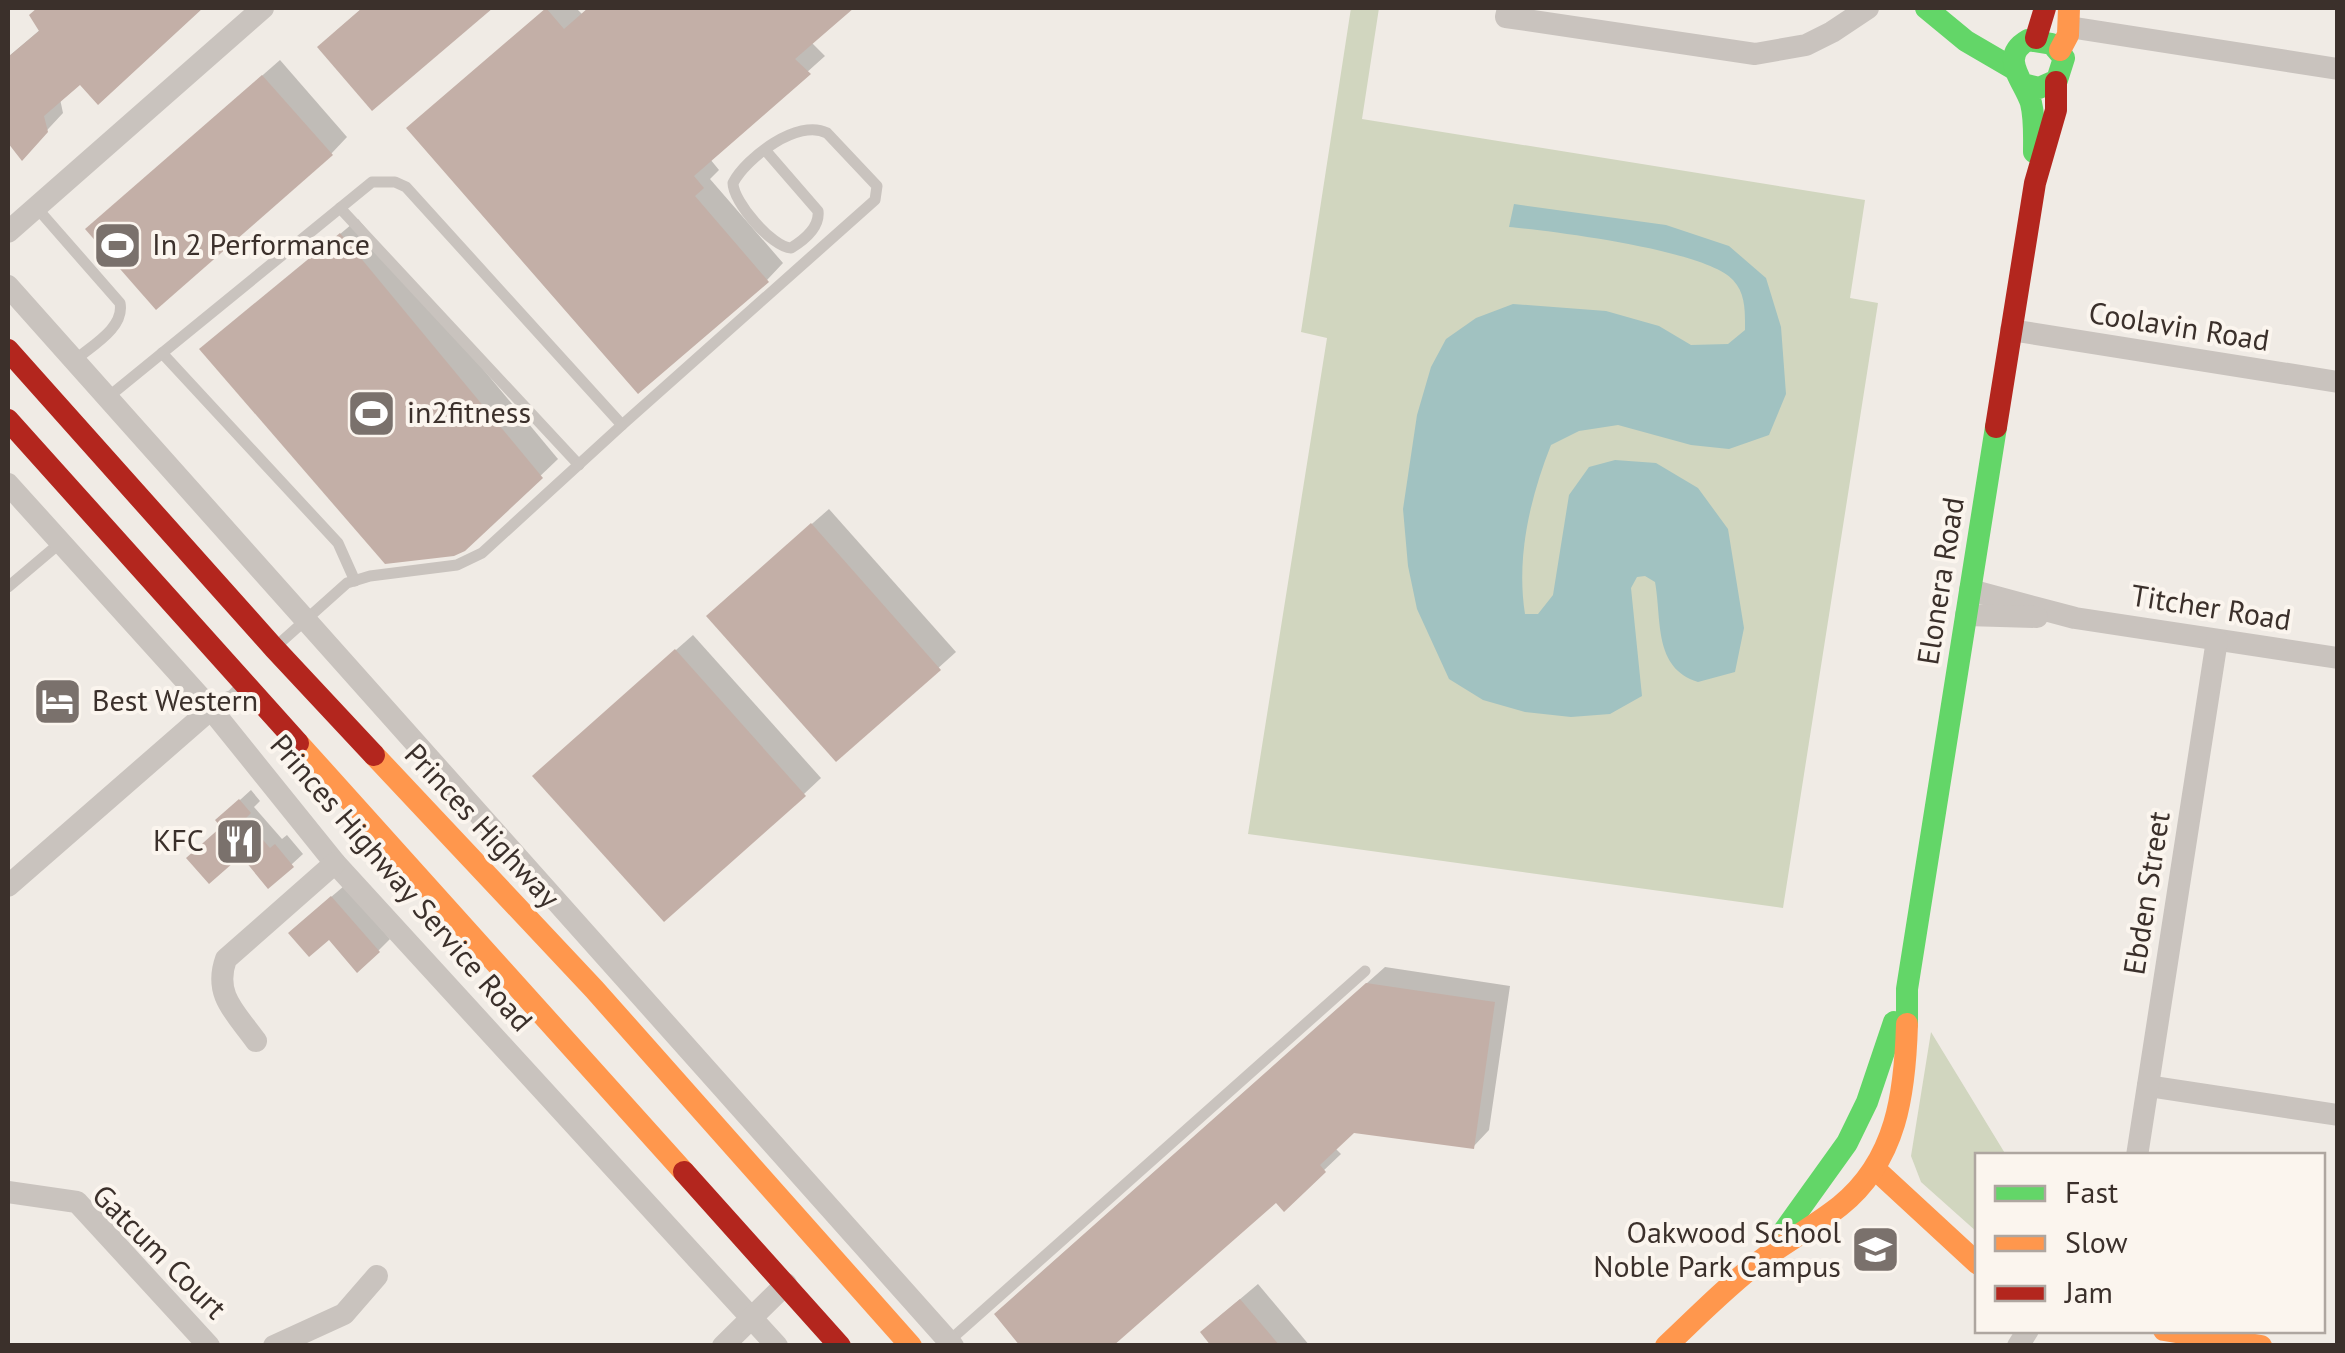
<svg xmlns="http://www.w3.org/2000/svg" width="2345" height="1353" viewBox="0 0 2345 1353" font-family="'PT Sans',sans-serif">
<rect width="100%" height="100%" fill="#f0ebe5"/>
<g fill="#d1d6bf">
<path d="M1351 8H1379L1362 119 1865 200 1850 298 1878 303 1783 908 1248 834 1327 338 1301 332Z"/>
<path d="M1931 1032 2006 1155 1978 1156 1977 1232 1921 1182 1911 1156Z"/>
</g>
<path fill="#a1c2c1" d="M1514 204 1666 225 1729 246 1766 278 1781 327 1786 394 1769 435 1729 449 1691 445 1618 425 1579 431 1551 445C1530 498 1516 557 1525 614H1538L1553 595 1569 495 1589 467 1615 460 1656 463 1698 488 1728 529 1744 628 1735 672 1698 682C1653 668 1662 620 1655 582L1645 576 1637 577 1631 588 1642 696 1610 714 1571 717 1525 712 1483 700 1449 679 1417 609 1408 566 1403 509 1417 415 1431 367 1446 339 1476 318 1513 304 1606 311 1659 326 1691 345 1728 344 1745 330C1745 312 1746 294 1733 280 1706 250 1552 231 1509 227Z"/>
<g fill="#0003">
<path d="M40 8H199L98 102 80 82 60 99 63 113 22 157 8 139V57L41 29 32 15Z"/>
<path d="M363 8H487L373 107 336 31Z"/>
<path d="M547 8H576L582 14 589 8H851L811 42 825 56 710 159 719 170 710 179 783 263 767 280 426 112Z"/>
<path d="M280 60 347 137 331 154 105 213Z"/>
<path d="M358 219 558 459 464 549 203 349Z"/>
<path d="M829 509 956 652 837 759 726 599Z"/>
<path d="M693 635 821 778 804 794 552 759Z"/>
<path d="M251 790 260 801 254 807 282 839 287 835 303 854 269 885 224 826 230 809Z"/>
<path d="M344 886 390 939 378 951 303 921Z"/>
<path d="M1385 967 1510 986 1489 1130 1473 1147 1354 1131 1335 1148 1341 1154 1284 1208 1277 1199 1014 1297Z"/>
<path d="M1258 1284 1310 1346H1214L1220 1316Z"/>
</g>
<g fill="#c3afa7">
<path d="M37 8H203L98 105 80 85 44 116 48 132 22 161 8 143V57L39 31 29 15Z"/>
<path d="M362 8H493L372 111 317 47Z"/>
<path d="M546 8 564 29 588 8H854L795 59 811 74 694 176 704 188 695 196 769 282 638 394 406 128Z"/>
<path d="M262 75 333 155 156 310 85 229Z"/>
<path d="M340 233 543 478 465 551 454 556 385 564 199 349Z"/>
<path d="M811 523 941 670 836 762 706 616Z"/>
<path d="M675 649 806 796 664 922 532 776Z"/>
<path d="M239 799 251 813 245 819 270 848 275 844 294 867 268 889 241 856 209 884 186 858 221 827 215 820Z"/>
<path d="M331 896 380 952 357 973 329 940 309 957 288 933Z"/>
<path d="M1366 983 1495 1002 1474 1149 1354 1133 1320 1165 1326 1172 1284 1212 1276 1203 1113 1346H1020L994 1314Z"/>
<path d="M1240 1299 1280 1346H1211L1200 1332Z"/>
</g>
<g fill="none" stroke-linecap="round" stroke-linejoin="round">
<g stroke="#c9c3be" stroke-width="11">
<path d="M36 207 120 303C125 328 91 346 74 361"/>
<path d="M340 208 579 465"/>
<path d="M162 353 338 543 355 581"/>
<path d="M107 398 372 182H395L406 187 622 425 482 553 457 565 370 576 347 583 281 642"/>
<path d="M622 425 875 200 877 186 827 133C798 118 746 158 733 183 733 202 772 247 791 248 804 240 820 227 818 211L766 151"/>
<path d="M8 587 60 543"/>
<path d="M949 1341 1365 971"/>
</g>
<g stroke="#c9c3be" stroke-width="22">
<path d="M1508 8 1506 17 1755 54 1806 45 1832 32 1868 8"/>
<path d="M2069 27 2338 69"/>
<path d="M8 232 263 8"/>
<path d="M8 286 953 1346"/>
<path d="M2011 330 2338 382"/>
<path d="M8 484 211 709 335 863 777 1346"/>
<path d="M1970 590 2075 618 2338 658"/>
<path d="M1966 615 2037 617"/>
<path d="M8 886 211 709 235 700 247 688"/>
<path d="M256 1041C236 1013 213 995 226 959L335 863"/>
<path d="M2148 1086 2338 1115"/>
<path d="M2137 1156 2217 640"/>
<path d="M8 1192 77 1202 209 1346"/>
<path d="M274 1346 344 1314 377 1276"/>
<path d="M723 1346 786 1284"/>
<path d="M2018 1346 2028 1330"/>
</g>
<g stroke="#63d668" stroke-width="22">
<path d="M1926 8 1966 41 2014 69"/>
<path d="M2023 84 2039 88 2057 80 2064 58 2052 44 2028 40C1998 57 2024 81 2031 103 2035 119 2034 136 2034 152"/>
<path d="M1907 1024V989L1996 427"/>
<path d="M1781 1235 1847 1143 1867 1102 1894 1022"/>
</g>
<g stroke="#ff974d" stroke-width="22">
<path d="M2060 50 2068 35 2069 8"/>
<path d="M298 743 684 1172"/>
<path d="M374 755 594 989 911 1346"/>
<path d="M1875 1169 1978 1264"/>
<path d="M2164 1330 2261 1346"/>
<path d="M1666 1346C1698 1316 1729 1284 1764 1258 1789 1240 1816 1225 1840 1206 1897 1160 1905 1093 1907 1024"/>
</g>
<g stroke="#b3261e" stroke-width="22">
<path d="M2036 38 2045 8"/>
<path d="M8 350 274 648 374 755"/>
<path d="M8 420 298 743"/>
<path d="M1996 427 2035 183 2056 110V82"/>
<path d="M684 1172 840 1346"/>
</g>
</g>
<defs>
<symbol id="stadium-square" viewBox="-11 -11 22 22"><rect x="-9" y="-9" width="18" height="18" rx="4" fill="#7a716c" stroke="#fbf5ee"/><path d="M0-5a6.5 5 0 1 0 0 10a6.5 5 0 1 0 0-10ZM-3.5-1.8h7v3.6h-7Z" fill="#fff"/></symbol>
<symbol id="hotel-square" viewBox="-11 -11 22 22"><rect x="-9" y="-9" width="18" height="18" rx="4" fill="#7a716c" stroke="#fbf5ee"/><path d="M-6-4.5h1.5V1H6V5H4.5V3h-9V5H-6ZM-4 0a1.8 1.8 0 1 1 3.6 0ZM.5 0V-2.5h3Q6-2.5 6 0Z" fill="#fff"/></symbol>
<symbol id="restaurant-square" viewBox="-11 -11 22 22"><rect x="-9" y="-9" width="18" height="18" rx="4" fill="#7a716c" stroke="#fbf5ee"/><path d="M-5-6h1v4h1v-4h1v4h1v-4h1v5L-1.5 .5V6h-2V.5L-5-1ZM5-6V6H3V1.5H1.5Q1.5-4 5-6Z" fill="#fff"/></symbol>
<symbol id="school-square" viewBox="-11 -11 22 22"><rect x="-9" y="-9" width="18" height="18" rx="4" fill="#7a716c" stroke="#fbf5ee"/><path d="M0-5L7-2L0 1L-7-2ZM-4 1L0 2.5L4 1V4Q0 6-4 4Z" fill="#fff"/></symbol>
</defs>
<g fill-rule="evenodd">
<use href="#stadium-square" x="90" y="218" width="55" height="55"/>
<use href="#stadium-square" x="344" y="386" width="55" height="55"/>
<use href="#hotel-square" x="30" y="674" width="55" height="55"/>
<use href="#restaurant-square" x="212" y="814" width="55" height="55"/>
<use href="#school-square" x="1848" y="1222" width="55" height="55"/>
</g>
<g text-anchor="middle" stroke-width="8" stroke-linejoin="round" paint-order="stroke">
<g font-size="30" fill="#3b302b" stroke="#fbf5ee" text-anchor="start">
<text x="152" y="255">In 2 Performance</text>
<text x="407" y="423">in2fitness</text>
<text x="92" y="711">Best Western</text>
<text x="204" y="851" text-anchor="end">KFC</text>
<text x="1841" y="1243" text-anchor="end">Oakwood School<tspan x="1841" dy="34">Noble Park Campus</tspan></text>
</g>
<g font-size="30" fill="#3b302b" stroke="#fbf5ee">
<text transform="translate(2179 327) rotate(9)" y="10">Coolavin Road</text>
<text transform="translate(1941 581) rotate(-81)" y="10">Elonera Road</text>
<text transform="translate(2211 608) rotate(9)" y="10">Titcher Road</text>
<text transform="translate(482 826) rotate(47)" y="10">Princes Highway</text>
<text transform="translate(401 883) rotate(49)" y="10">Princes Highway Service Road</text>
<text transform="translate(2147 893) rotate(-81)" y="10">Ebden Street</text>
<text transform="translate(159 1252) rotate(45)" y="10">Gatcum Court</text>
</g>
</g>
<rect width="2345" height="1353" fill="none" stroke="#3b302b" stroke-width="20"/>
<rect x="1975" y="1153" width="350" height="180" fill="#fbf5ee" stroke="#aea6a0" stroke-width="2.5"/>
<rect x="1995" y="1186" width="50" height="15" fill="#63d668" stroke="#aea6a0" stroke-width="2.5"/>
<text x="2065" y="1203" font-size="30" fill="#3b302b">Fast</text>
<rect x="1995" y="1236" width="50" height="15" fill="#ff974d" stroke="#aea6a0" stroke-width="2.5"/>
<text x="2065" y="1253" font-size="30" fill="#3b302b">Slow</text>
<rect x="1995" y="1286" width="50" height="15" fill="#b3261e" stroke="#aea6a0" stroke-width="2.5"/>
<text x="2065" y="1303" font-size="30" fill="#3b302b">Jam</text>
</svg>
